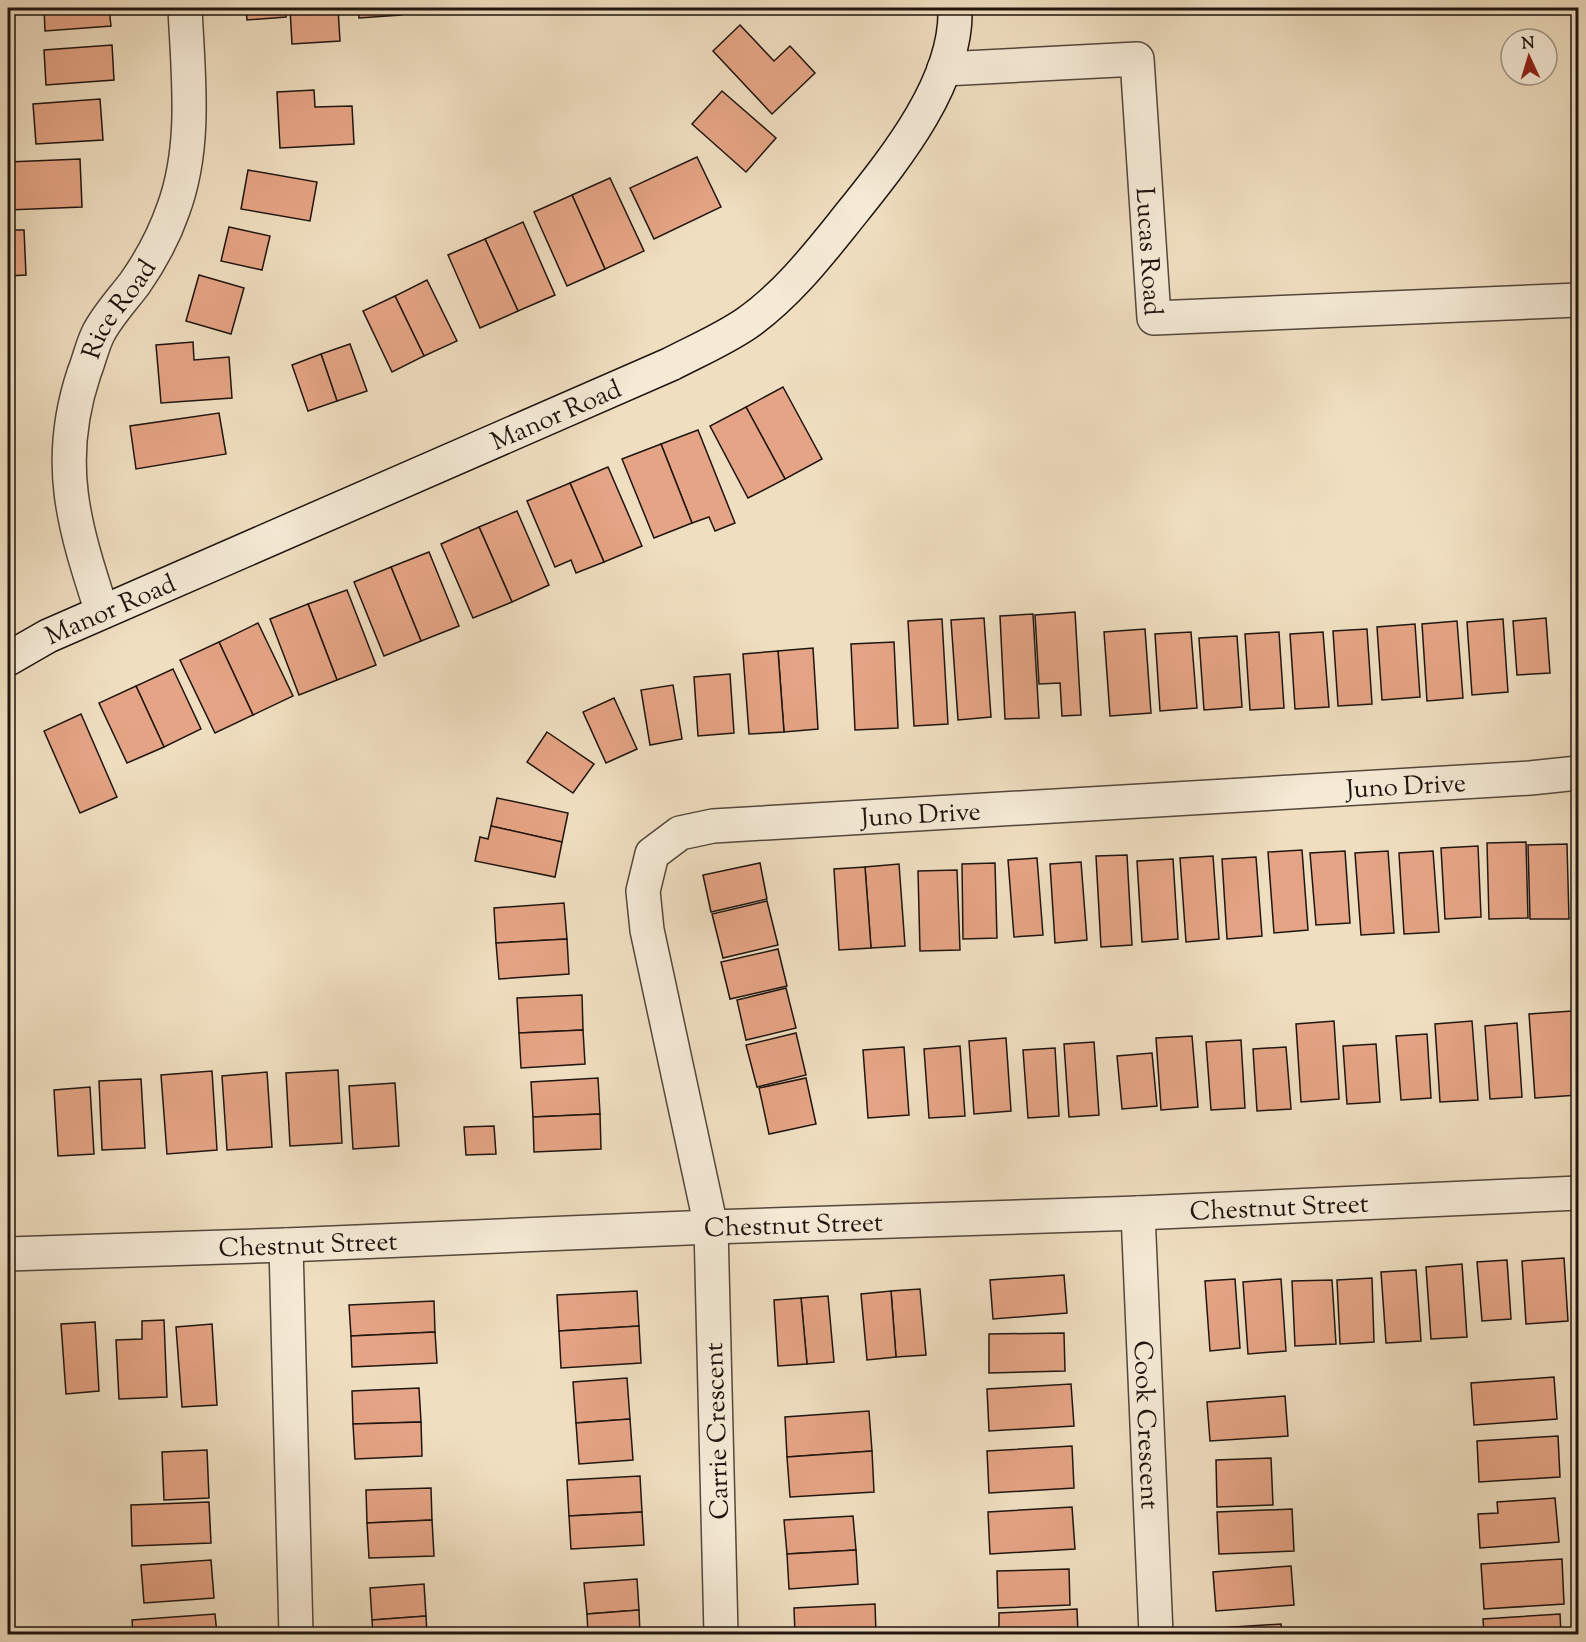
<svg xmlns="http://www.w3.org/2000/svg" width="1586" height="1642" viewBox="0 0 1586 1642" font-family="'Sorts Mill Goudy',serif">
<rect width="100%" height="100%" fill="#efdec0"/>
<filter id="stains"><feTurbulence type="fractalNoise" baseFrequency=".00333" numOctaves="4"/><feColorMatrix values="0 0 0 0 .2 0 0 0 0 .09 0 0 0 0 .02 0 0 0 .5 -.17"/></filter>
<radialGradient id="worn" r=".72"><stop offset=".6" stop-color="#630" stop-opacity="0"/><stop offset="1" stop-color="#630" stop-opacity=".3"/></radialGradient>
<g fill="#e5a485" stroke="#1f150f" stroke-width="1.5">
<path d="M44 8H109L111 26 45 31Z"/>
<path d="M246 8H286V17L247 20Z"/>
<path d="M290 8H338L340 41 292 44Z"/>
<path d="M358 8H400L401 15 359 18Z"/>
<path d="M419 8H466V11L419 12Z"/>
<path d="M740 25 774 61 790 46 815 73 772 114 713 51Z"/>
<path d="M112 45 114 80 46 85 44 50Z"/>
<path d="M314 90 315 107 352 106 354 144 280 148 277 92Z"/>
<path d="M722 91 776 138 746 172 692 124Z"/>
<path d="M100 99 103 140 36 144 33 104Z"/>
<path d="M697 157 721 207 654 239 630 188Z"/>
<path d="M80 159 82 207 8 210V162Z"/>
<path d="M248 170 317 182 310 221 241 209Z"/>
<path d="M610 178 644 251 605 269 572 195Z"/>
<path d="M572 195 605 269 567 286 534 212Z"/>
<path d="M523 222 555 295 518 311 485 239Z"/>
<path d="M229 227 270 236 262 270 221 261Z"/>
<path d="M8 230H24L26 275 8 276Z"/>
<path d="M485 239 518 311 480 328 448 255Z"/>
<path d="M199 275 244 288 231 334 186 321Z"/>
<path d="M427 280 457 341 424 356 395 296Z"/>
<path d="M395 296 424 356 392 372 363 311Z"/>
<path d="M193 342 194 360 229 357 232 398 161 403 156 345Z"/>
<path d="M350 344 367 391 337 401 321 354Z"/>
<path d="M321 354 337 401 308 411 292 365Z"/>
<path d="M783 387 822 459 785 479 746 407Z"/>
<path d="M746 407 785 479 748 498 710 426Z"/>
<path d="M219 413 226 454 136 469 130 426Z"/>
<path d="M698 430 735 523 715 531 709 517 692 523 661 444Z"/>
<path d="M661 444 692 523 654 538 622 459Z"/>
<path d="M608 467 642 546 604 562 570 483Z"/>
<path d="M570 483 604 562 576 573 571 560 555 567 527 501Z"/>
<path d="M517 511 549 585 512 602 479 527Z"/>
<path d="M479 527 512 602 473 618 441 544Z"/>
<path d="M429 552 459 626 421 641 391 567Z"/>
<path d="M391 567 421 641 384 656 354 582Z"/>
<path d="M347 590 376 665 337 680 308 604Z"/>
<path d="M308 604 337 680 299 695 270 619Z"/>
<path d="M1075 612 1081 715 1062 716 1060 683 1039 684 1035 615Z"/>
<path d="M1033 614 1039 718 1005 719 1000 616Z"/>
<path d="M1574 614H1578V670H1573Z"/>
<path d="M984 618 991 717 958 720 951 620Z"/>
<path d="M1546 618 1550 673 1517 675 1513 621Z"/>
<path d="M942 619 948 724 914 726 908 621Z"/>
<path d="M1503 619 1508 692 1472 695 1467 622Z"/>
<path d="M1457 621 1463 698 1427 701 1422 624Z"/>
<path d="M258 623 293 696 253 715 219 642Z"/>
<path d="M1415 624 1420 697 1382 700 1377 627Z"/>
<path d="M1145 629 1151 713 1110 716 1104 632Z"/>
<path d="M1367 629 1372 704 1338 706 1333 631Z"/>
<path d="M1191 632 1197 708 1160 711 1155 634Z"/>
<path d="M1279 632 1284 708 1250 710 1245 634Z"/>
<path d="M1323 632 1329 707 1295 709 1290 634Z"/>
<path d="M1237 636 1242 707 1204 710 1199 638Z"/>
<path d="M219 642 253 715 215 733 180 660Z"/>
<path d="M894 642 898 728 855 730 851 644Z"/>
<path d="M813 648 818 729 784 732 778 651Z"/>
<path d="M778 651 784 732 749 734 743 654Z"/>
<path d="M173 669 201 729 164 747 136 686Z"/>
<path d="M730 674 734 733 698 736 694 677Z"/>
<path d="M673 685 682 739 650 745 641 690Z"/>
<path d="M136 686 164 747 127 763 99 703Z"/>
<path d="M614 698 637 749 606 763 583 712Z"/>
<path d="M81 714 117 797 80 813 44 731Z"/>
<path d="M547 732 594 764 573 793 527 762Z"/>
<path d="M497 798 568 813 562 842 491 826Z"/>
<path d="M491 826 562 842 555 877 475 861 480 837 488 839Z"/>
<path d="M1526 842 1528 918 1489 919 1487 843Z"/>
<path d="M1567 844 1569 919H1530L1528 845Z"/>
<path d="M1478 846 1481 917 1445 919 1441 848Z"/>
<path d="M1302 850 1308 930 1274 933 1268 852Z"/>
<path d="M1345 851 1350 923 1316 925 1310 853Z"/>
<path d="M1388 851 1394 933 1361 935 1355 853Z"/>
<path d="M1433 851 1439 932 1404 934 1399 853Z"/>
<path d="M1127 855 1132 945 1101 947 1096 856Z"/>
<path d="M1213 856 1219 939 1186 942 1180 858Z"/>
<path d="M1256 857 1262 936 1227 939 1222 859Z"/>
<path d="M1037 858 1043 935 1014 937 1008 860Z"/>
<path d="M1173 859 1178 939 1142 942 1137 861Z"/>
<path d="M1081 862 1087 940 1055 943 1050 864Z"/>
<path d="M760 863 767 899 711 912 703 875Z"/>
<path d="M995 863 997 938 963 939 962 864Z"/>
<path d="M899 864 905 946 871 948 865 867Z"/>
<path d="M865 867 871 948 839 950 834 869Z"/>
<path d="M957 870 960 950 920 951 918 871Z"/>
<path d="M767 901 778 945 723 958 712 914Z"/>
<path d="M564 903 567 939 496 943 494 908Z"/>
<path d="M567 939 569 974 499 979 496 943Z"/>
<path d="M778 949 787 986 730 999 721 962Z"/>
<path d="M786 988 796 1028 746 1040 737 1000Z"/>
<path d="M582 995 583 1030 519 1033 517 998Z"/>
<path d="M1572 1011 1578 1095 1535 1098 1529 1014Z"/>
<path d="M1334 1021 1339 1099 1301 1102 1296 1024Z"/>
<path d="M1472 1021 1478 1100 1440 1102 1435 1024Z"/>
<path d="M1517 1023 1522 1097 1490 1099 1485 1026Z"/>
<path d="M583 1030 585 1064 521 1068 519 1033Z"/>
<path d="M796 1033 806 1075 757 1087 746 1045Z"/>
<path d="M1427 1034 1431 1098 1401 1100 1396 1036Z"/>
<path d="M1192 1036 1198 1107 1161 1110 1156 1038Z"/>
<path d="M1006 1038 1011 1111 974 1114 969 1041Z"/>
<path d="M1241 1040 1245 1108 1211 1110 1206 1042Z"/>
<path d="M1094 1042 1099 1115 1069 1117 1064 1044Z"/>
<path d="M1376 1044 1380 1102 1347 1104 1343 1046Z"/>
<path d="M960 1046 965 1116 929 1118 924 1049Z"/>
<path d="M904 1047 909 1115 868 1118 863 1050Z"/>
<path d="M1286 1047 1291 1109 1257 1111 1253 1049Z"/>
<path d="M1055 1048 1059 1116 1028 1118 1023 1050Z"/>
<path d="M1152 1053 1157 1106 1122 1109 1117 1056Z"/>
<path d="M338 1070 342 1143 290 1146 286 1073Z"/>
<path d="M212 1071 217 1150 167 1154 161 1075Z"/>
<path d="M267 1072 272 1147 227 1150 222 1076Z"/>
<path d="M598 1078 600 1114 533 1117 531 1082Z"/>
<path d="M806 1078 816 1124 769 1134 759 1088Z"/>
<path d="M141 1079 145 1148 102 1150 99 1081Z"/>
<path d="M395 1083 399 1146 353 1149 349 1086Z"/>
<path d="M90 1087 94 1154 58 1156 54 1090Z"/>
<path d="M600 1114 601 1149 534 1152 533 1117Z"/>
<path d="M494 1126 496 1154 466 1155 464 1127Z"/>
<path d="M1564 1258 1568 1321 1526 1324 1522 1261Z"/>
<path d="M1507 1260 1511 1319 1482 1321 1477 1262Z"/>
<path d="M1462 1264 1467 1337 1431 1339 1426 1267Z"/>
<path d="M1416 1270 1421 1341 1386 1343 1381 1272Z"/>
<path d="M1064 1275 1067 1313 993 1319 990 1280Z"/>
<path d="M1372 1278 1374 1342 1340 1344 1337 1280Z"/>
<path d="M1235 1279 1240 1348 1210 1351 1205 1281Z"/>
<path d="M1281 1279 1286 1351 1248 1354 1243 1282Z"/>
<path d="M1332 1280 1336 1344 1295 1346 1292 1281Z"/>
<path d="M920 1289 926 1355 896 1357 891 1291Z"/>
<path d="M637 1291 639 1326 559 1331 557 1295Z"/>
<path d="M891 1291 896 1357 867 1360 861 1294Z"/>
<path d="M828 1296 834 1362 807 1364 801 1298Z"/>
<path d="M801 1298 807 1364 778 1366 774 1300Z"/>
<path d="M434 1301 435 1332 351 1336 349 1305Z"/>
<path d="M164 1320 167 1397 119 1399 116 1340 142 1339V1321Z"/>
<path d="M95 1322 99 1391 66 1394 61 1324Z"/>
<path d="M212 1324 217 1405 182 1407 176 1327Z"/>
<path d="M639 1326 641 1363 561 1368 559 1331Z"/>
<path d="M435 1332 437 1363 352 1367 351 1336Z"/>
<path d="M1064 1333 1065 1371 989 1373V1334Z"/>
<path d="M1554 1377 1557 1419 1474 1425 1471 1383Z"/>
<path d="M627 1378 630 1419 576 1423 573 1382Z"/>
<path d="M1071 1384 1074 1426 989 1431 987 1389Z"/>
<path d="M419 1388 421 1422 353 1424 352 1391Z"/>
<path d="M1285 1396 1288 1436 1210 1441 1207 1402Z"/>
<path d="M869 1411 872 1451 787 1457 785 1417Z"/>
<path d="M630 1419 633 1460 579 1464 576 1423Z"/>
<path d="M421 1422 422 1456 355 1459 353 1424Z"/>
<path d="M1558 1436 1560 1477 1479 1482 1477 1441Z"/>
<path d="M1072 1446 1074 1488 989 1493 987 1451Z"/>
<path d="M207 1450 209 1498 164 1500 162 1452Z"/>
<path d="M872 1451 874 1492 790 1497 787 1457Z"/>
<path d="M1271 1458 1273 1505 1217 1507 1216 1460Z"/>
<path d="M640 1476 642 1512 569 1516 567 1480Z"/>
<path d="M431 1488 432 1520 367 1523 366 1490Z"/>
<path d="M1555 1498 1559 1542 1480 1548 1478 1514 1498 1513 1497 1502Z"/>
<path d="M209 1502 211 1543 132 1546 131 1505Z"/>
<path d="M1072 1507 1075 1549 990 1554 988 1512Z"/>
<path d="M1292 1509 1294 1551 1219 1554 1217 1512Z"/>
<path d="M642 1512 644 1545 571 1549 569 1516Z"/>
<path d="M853 1516 856 1550 787 1554 784 1520Z"/>
<path d="M432 1520 434 1556 369 1558 367 1523Z"/>
<path d="M856 1550 858 1584 789 1589 787 1554Z"/>
<path d="M1562 1559 1564 1604 1484 1609 1481 1564Z"/>
<path d="M211 1560 214 1598 144 1603 141 1565Z"/>
<path d="M1291 1566 1294 1605 1216 1611 1213 1572Z"/>
<path d="M1069 1569 1070 1605 998 1608 997 1571Z"/>
<path d="M637 1579 639 1610 587 1614 584 1583Z"/>
<path d="M424 1584 426 1616 372 1620 370 1588Z"/>
<path d="M875 1604 876 1634H795L794 1608Z"/>
<path d="M1077 1609 1078 1634H999V1613Z"/>
<path d="M639 1610 640 1634H588L587 1614Z"/>
<path d="M215 1614 217 1634H133L132 1620Z"/>
<path d="M1560 1614 1561 1634H1484L1483 1619Z"/>
<path d="M426 1616 427 1634H373L372 1620Z"/>
<path d="M1281 1624 1282 1634H1219V1628Z"/>
</g>
<g fill="none" stroke-linecap="round" stroke-linejoin="round">
<defs>
<g id="street">
<path id="s1" d="M944 69 1137 59 1154 318 1578 300"/>
<path id="s2" d="M102 612C74 526 54 463 84 373 89 361 92 346 98 334 107 316 123 299 135 283 151 260 164 236 173 210 197 146 188 75 185 8"/>
<path id="s3" d="M1138 1213 1156 1634"/>
<path d="M286 1245 296 1634"/>
<path id="s4" d="M8 1254 286 1245 711 1227 1138 1213 1578 1193"/>
<path id="s5" d="M721 1634 711 1227 647 930 643 891 652 854 680 833 713 826 1530 778 1578 773"/>
</g>
<g id="secondary">
<path id="s6" d="M8 659 48 636 671 364C696 351 724 339 747 323 784 297 814 260 842 225 888 167 958 86 955 8"/>
</g>
</defs>
<use href="#street" stroke="#53473b" stroke-width="36"/>
<use href="#secondary" stroke="#1f150f" stroke-width="36"/>
<use href="#street" stroke="#f5ead6" stroke-width="33"/>
<use href="#secondary" stroke="#f5ead6" stroke-width="33"/>
</g>
<g text-anchor="middle" stroke-width="5" stroke-linejoin="round" paint-order="stroke">
<g font-size="26" fill="#1f150f" stroke="#f5ead6">
<text dy="9" stroke="none"><textPath href="#s1" startOffset="386">Lucas Road</textPath></text>
<text dy="9" stroke="none"><textPath href="#s2" startOffset="318">Rice Road</textPath></text>
<text dy="9" stroke="none"><textPath href="#s6" startOffset="600">Manor Road</textPath></text>
<text dy="9" stroke="none"><textPath href="#s6" startOffset="114">Manor Road</textPath></text>
<text dy="9" stroke="none"><textPath href="#s5" startOffset="1551">Juno Drive</textPath></text>
<text dy="9" stroke="none"><textPath href="#s5" startOffset="1065">Juno Drive</textPath></text>
<text dy="9" stroke="none"><textPath href="#s4" startOffset="1272">Chestnut Street</textPath></text>
<text dy="9" stroke="none"><textPath href="#s4" startOffset="786">Chestnut Street</textPath></text>
<text dy="9" stroke="none"><textPath href="#s4" startOffset="300">Chestnut Street</textPath></text>
<text dy="9" stroke="none"><textPath href="#s3" startOffset="212">Cook Crescent</textPath></text>
<text transform="translate(716 1431) rotate(-92)" y="9">Carrie Crescent</text>
</g>
</g>
<rect width="1586" height="1642" fill="none" stroke="#efdec0" stroke-width="30"/>
<rect x="9" y="9" width="1568" height="1624" fill="none" stroke="#1f150f" stroke-width="3"/>
<rect x="15" y="15" width="1556" height="1612" fill="none" stroke="#1f150f" stroke-width="1.5"/>
<g transform="translate(1529 57) rotate(356)"><circle r="28" fill="#f5ead6" stroke="#9f9586" stroke-width="1.5"/>
<path d="M0-4.5L10 22L0 15L-10 22Z" fill="#8f2418"/>
<text y="-9" font-size="16" font-weight="bold" text-anchor="middle" fill="#1f150f">N</text>
</g>
<rect width="100%" height="100%" filter="url(#stains)"/>
<rect width="100%" height="100%" fill="url(#worn)"/>
</svg>
